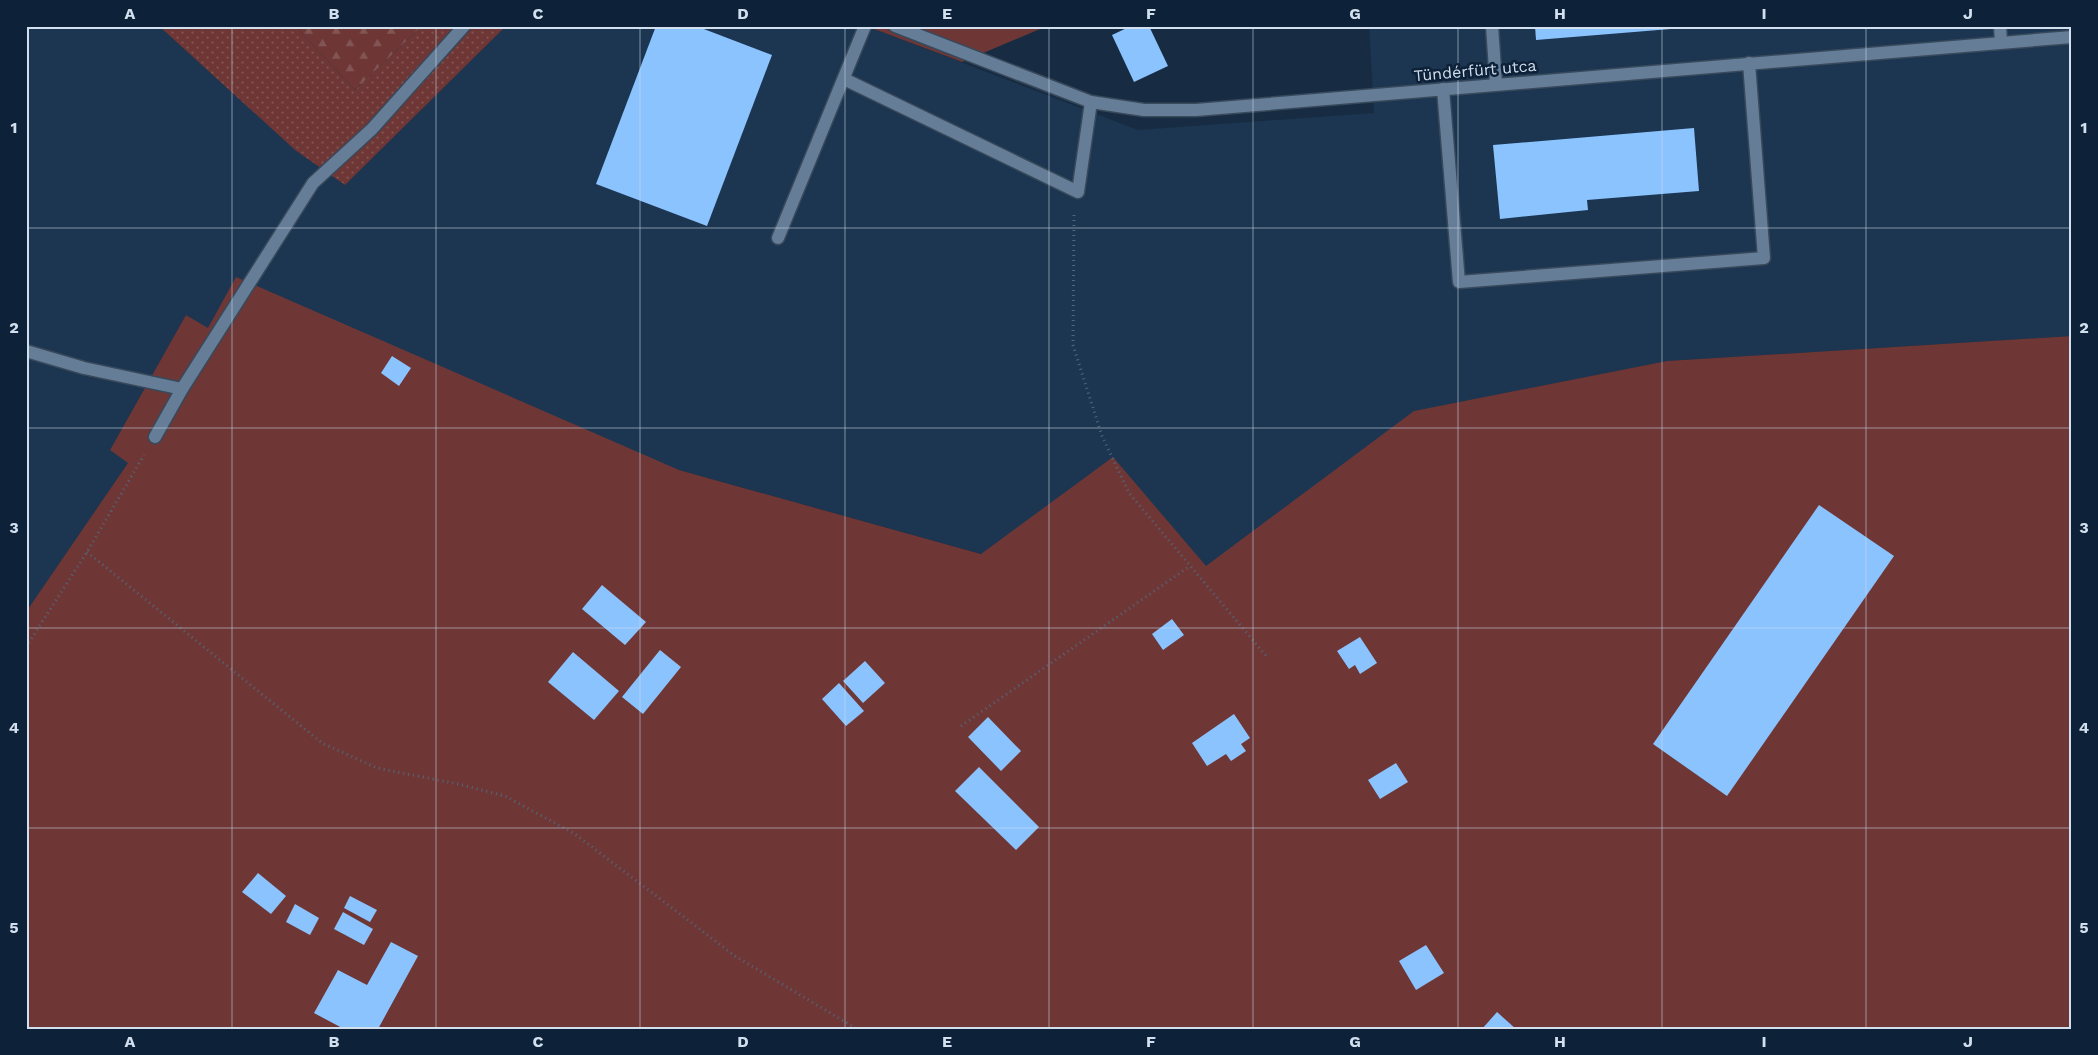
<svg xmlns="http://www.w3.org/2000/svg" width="2098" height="1055" viewBox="0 0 2098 1055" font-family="'Work Sans',sans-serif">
<defs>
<pattern id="grass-dots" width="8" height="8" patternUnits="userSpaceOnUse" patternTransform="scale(1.25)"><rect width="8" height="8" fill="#6e3736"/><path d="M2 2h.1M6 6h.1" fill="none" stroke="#825453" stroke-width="1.8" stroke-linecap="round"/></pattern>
<pattern id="forest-firs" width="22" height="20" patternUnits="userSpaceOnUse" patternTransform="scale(1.25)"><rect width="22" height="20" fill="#6e3736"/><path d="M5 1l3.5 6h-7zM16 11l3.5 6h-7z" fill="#825453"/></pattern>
</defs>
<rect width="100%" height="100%" fill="#172c42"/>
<path fill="#1c3651" d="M26 26H159L295 150 345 185 506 26H866L1138 130 1374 113 1369 26H2072V336L1667 361 1415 411 1206 567 1113 458 982 554 679 470 208 329 186 315 110 450 129 462 26 612Z"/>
<path fill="url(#grass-dots)" d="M159 26H295L355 90 422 26H506L345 185 295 150Z"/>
<path fill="url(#forest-firs)" d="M295 26H422L355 90Z"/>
<g fill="#6e3736">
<path d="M866 26H1047L962 62Z"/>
<path d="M236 277 679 470 981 554 1113 457 1206 566 1414 411 1667 361 2072 336V1029H26V612L128 463 110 450 186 315 208 328Z"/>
</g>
<g fill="#8bc3fe">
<path d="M656 26H696L772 55 707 226 596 184Z"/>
<path d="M1131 26H1149L1168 66 1134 82 1112 35Z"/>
<path d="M1535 26H1683V28L1536 40Z"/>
<path d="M1694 128 1699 191 1587 200 1588 210 1500 219 1493 145Z"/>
<path d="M392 356 411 368 399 386 381 373Z"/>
<path d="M1819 505 1894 556 1727 796 1653 744Z"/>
<path d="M602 585 646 622 625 645 582 609Z"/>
<path d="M1172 619 1184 635 1163 650 1152 634Z"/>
<path d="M1360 637 1377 663 1360 674 1355 665 1349 669 1337 651Z"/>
<path d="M660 650 681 667 643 714 622 697Z"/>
<path d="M573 652 619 691 594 720 548 682Z"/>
<path d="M865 661 885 683 863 703 843 681Z"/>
<path d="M839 683 864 711 846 726 822 699Z"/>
<path d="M1234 714 1250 738 1241 744 1246 751 1231 761 1226 754 1207 766 1192 743Z"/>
<path d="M988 717 1021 751 1001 771 968 737Z"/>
<path d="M1396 763 1408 782 1380 799 1368 780Z"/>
<path d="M979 767 1039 827 1016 850 955 791Z"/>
<path d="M258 873 286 896 271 914 242 892Z"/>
<path d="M350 896 377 910 370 922 344 908Z"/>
<path d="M295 904 319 918 310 935 286 922Z"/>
<path d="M343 912 373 929 364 945 334 929Z"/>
<path d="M391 942 418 956 378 1029H344L314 1013 338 970 367 985Z"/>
<path d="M1426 945 1444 973 1416 990 1399 961Z"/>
<path d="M1497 1012 1516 1029H1482Z"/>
</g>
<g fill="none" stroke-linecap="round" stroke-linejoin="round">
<defs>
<g id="service">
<path d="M1492 26 1496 84"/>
<path d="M2000 26 2001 42"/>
<path d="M844 79 1078 192 1091 102"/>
<path d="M1443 89 1459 282 1764 258 1749 63"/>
<path d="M778 238 865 26"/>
<path d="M26 351 84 368 182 389"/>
</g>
<g id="minor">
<path d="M895 26 1091 102 1144 110H1196L2072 37"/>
<path d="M155 437 182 389 313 183 372 129 464 26"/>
</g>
</defs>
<use href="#service" stroke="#38495b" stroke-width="15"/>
<use href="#minor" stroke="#38495b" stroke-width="15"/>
<g stroke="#54667a" stroke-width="3" stroke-dasharray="1 4" stroke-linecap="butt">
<path d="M1074 215 1073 345 1102 436 1129 493 1267 657"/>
<path d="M87 552 322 743 377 768 458 784 505 796 575 834 735 956 857 1029"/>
<path d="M26 647 87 552 144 455"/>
<path d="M961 726 1190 566"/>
</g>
<use href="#service" stroke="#657d97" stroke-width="12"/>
<use href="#minor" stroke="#657d97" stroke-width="12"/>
</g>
<path fill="none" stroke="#d2dfee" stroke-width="1" stroke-opacity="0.55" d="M232 26V1029M436 26V1029M640 26V1029M845 26V1029M1049 26V1029M1253 26V1029M1458 26V1029M1662 26V1029M1866 26V1029M26 228H2072M26 428H2072M26 628H2072M26 828H2072"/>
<g text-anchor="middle" stroke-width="5" stroke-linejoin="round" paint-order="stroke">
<g font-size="16" fill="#d2dfee" stroke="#0d2238">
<text transform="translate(1475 70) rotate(-5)" y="6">Tündérfürt utca</text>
</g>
</g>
<rect width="2098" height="1055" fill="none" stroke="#0d2238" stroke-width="55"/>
<rect x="28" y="28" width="2042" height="1000" fill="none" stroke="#d2dfee" stroke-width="2"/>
<g font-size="16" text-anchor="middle" font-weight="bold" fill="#d2dfee">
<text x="130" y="19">A</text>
<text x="334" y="19">B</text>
<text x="538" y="19">C</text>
<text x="743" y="19">D</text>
<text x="947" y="19">E</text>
<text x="1151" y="19">F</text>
<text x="1355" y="19">G</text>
<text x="1560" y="19">H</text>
<text x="1764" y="19">I</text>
<text x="1968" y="19">J</text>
<text x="14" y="133">1</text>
<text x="2084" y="133">1</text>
<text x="14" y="333">2</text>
<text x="2084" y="333">2</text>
<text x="14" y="533">3</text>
<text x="2084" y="533">3</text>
<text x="14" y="733">4</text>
<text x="2084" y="733">4</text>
<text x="14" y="933">5</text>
<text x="2084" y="933">5</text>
<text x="130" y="1047">A</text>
<text x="334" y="1047">B</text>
<text x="538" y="1047">C</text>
<text x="743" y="1047">D</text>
<text x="947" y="1047">E</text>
<text x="1151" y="1047">F</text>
<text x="1355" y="1047">G</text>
<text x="1560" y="1047">H</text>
<text x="1764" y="1047">I</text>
<text x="1968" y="1047">J</text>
</g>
</svg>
